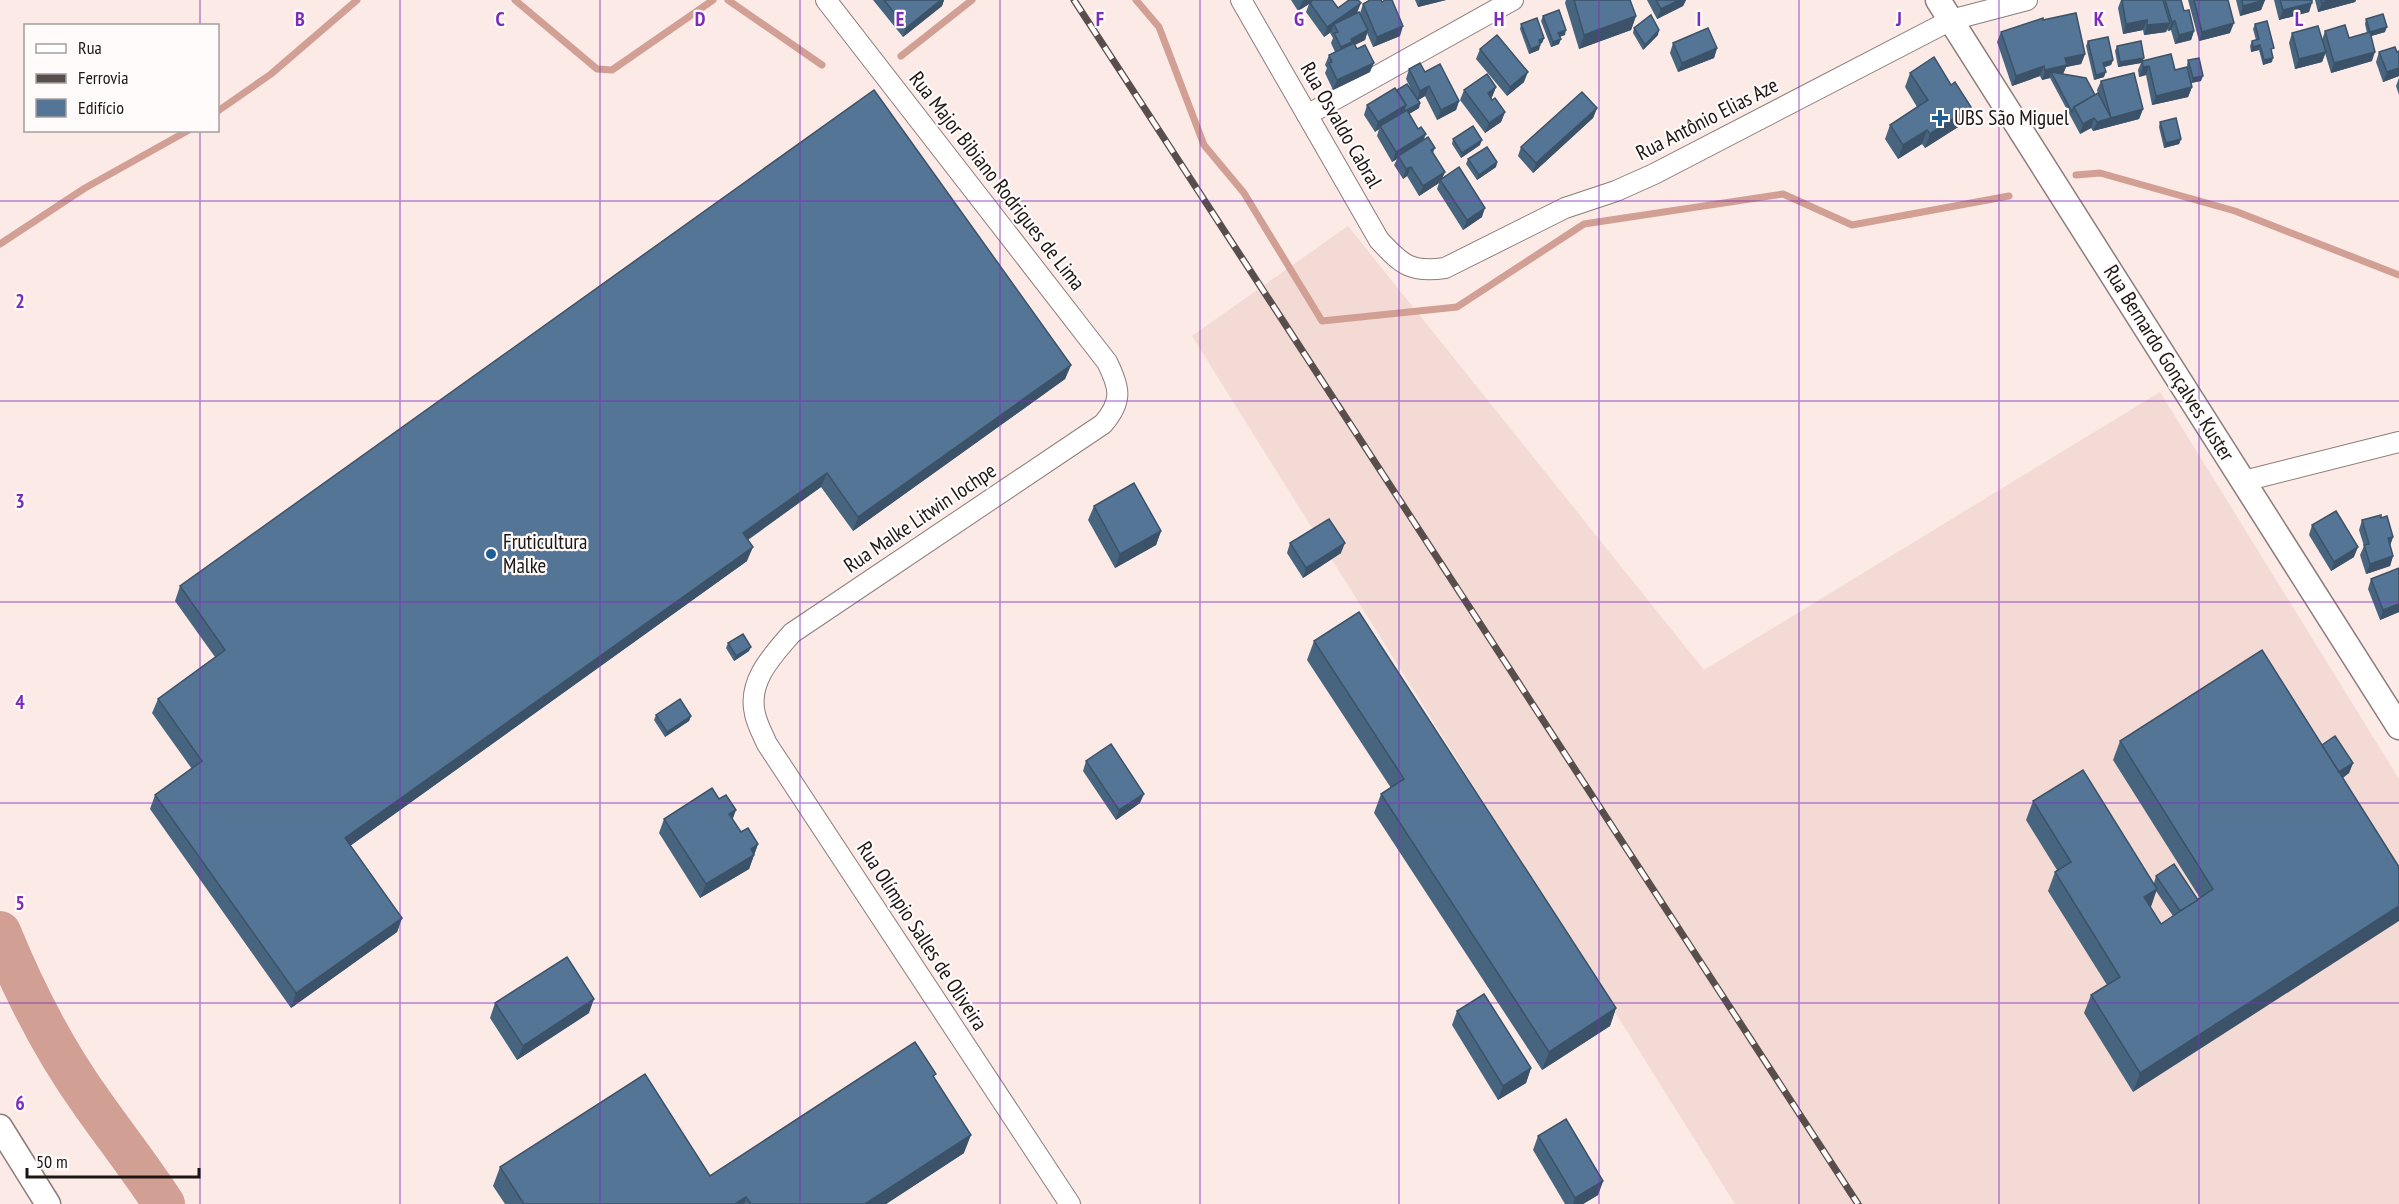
<svg xmlns="http://www.w3.org/2000/svg" width="2399" height="1204" viewBox="0 0 2399 1204" font-family="'PT Sans Narrow',sans-serif">
<rect width="100%" height="100%" fill="#fbeae6"/>
<path fill="#f3dad4" d="M1348 226 1704 670 2160 392 2399 779V1204H1735L1192 336Z"/>
<g fill="none" stroke-linecap="round" stroke-linejoin="round">
<g stroke="#d19f93" stroke-width="7">
<path d="M515 0 597 69 612 70 713 0"/>
<path d="M728 0 822 65"/>
<path d="M1136 0 1159 27 1204 145 1244 193 1322 321 1457 307 1584 224 1783 194 1852 225 2009 196"/>
<path d="M901 56 972 0"/>
<path d="M218 111 271 74 357 0"/>
<path d="M2076 175 2100 173 2235 211 2399 275"/>
<path d="M0 244 85 188 189 130"/>
</g>
<path stroke="#d19f93" stroke-width="42" d="M0 932C24 991 54 1050 92 1103 116 1137 141 1169 164 1204"/>
<defs>
<g id="minor">
<path d="M826 0 1107 362C1120 388 1123 401 1103 424L792 633C773 655 747 681 755 714 757 724 763 735 767 744L1070 1204"/>
<path d="M1241 0 1379 240C1402 265 1411 273 1445 268L1565 208 1616 191 1654 174 1951 20 2027 0"/>
<path d="M1307 115 1513 0"/>
<path d="M2244 481 2399 442"/>
</g>
<g id="tertiary">
<path d="M1938 0 2399 727"/>
<path d="M0 1127 48 1204"/>
</g>
</defs>
<use href="#minor" stroke="#8d7d7a" stroke-width="22"/>
<use href="#tertiary" stroke="#8d7d7a" stroke-width="27"/>
<use href="#minor" stroke="#fff" stroke-width="20"/>
<use href="#tertiary" stroke="#fff" stroke-width="24"/>
<defs>
<path id="rail" d="M1074 0 1858 1204"/>
</defs>
<use href="#rail" stroke="#584f4d" stroke-width="7"/>
<use href="#rail" stroke="#fefbfa" stroke-width="4.5" stroke-dasharray="14" stroke-linecap="butt"/>
</g>
<g fill="#486580" fill-rule="evenodd">
<path d="M873 0H944L942 6 903 37Z"/>
<path d="M1291 0H1332L1338 8 1360 13 1363 4 1400 36 1373 47 1367 33 1365 40 1355 45 1370 72 1333 90 1325 73 1327 68 1325 65 1329 55 1335 52 1331 43 1333 38 1330 33 1331 32 1324 37 1306 12 1309 4 1298 11Z"/>
<path d="M1415 0H1446L1418 7Z"/>
<path d="M1566 0H1630L1636 16 1631 30 1579 49 1565 3Z"/>
<path d="M1647 0H1686L1683 6 1657 19Z"/>
<path d="M2121 0H2163L2164 2V0H2181L2184 11 2194 31 2191 40 2175 44 2171 30 2168 31 2167 29 2166 32 2144 35 2143 30 2123 34 2118 8Z"/>
<path d="M2188 0H2228L2230 33 2199 41Z"/>
<path d="M2236 0H2265L2261 10 2240 16Z"/>
<path d="M2274 0H2312L2309 12 2279 20Z"/>
<path d="M2315 0H2356L2355 2 2318 12Z"/>
<path d="M1543 16 1565 35 1560 36 1559 44 1551 47 1541 21Z"/>
<path d="M2366 19 2385 32 2371 36 2372 61 2331 73 2325 53 2322 62 2295 69 2289 43 2292 33 2322 40 2325 31 2349 38 2367 33 2365 24Z"/>
<path d="M2043 20 2085 54 2081 64 2066 67 2063 74 2095 95 2098 94 2097 90 2101 81 2143 109 2139 119 2093 131 2091 128 2080 134 2050 78 2042 80 2040 76 2012 86 1997 42 2001 32Z"/>
<path d="M1521 24 1544 38 1542 43 1540 44 1539 50 1529 54 1520 29Z"/>
<path d="M2255 24 2272 53V62L2263 65 2259 50 2251 52 2250 46 2252 41 2256 40 2253 29Z"/>
<path d="M1634 28 1658 35 1643 50 1633 33Z"/>
<path d="M2088 41 2113 60 2111 65 2104 67V77L2094 80 2086 46Z"/>
<path d="M1673 43 1717 48 1714 58 1678 72 1670 53Z"/>
<path d="M2117 46 2143 60 2175 70 2192 87 2188 97 2152 105 2146 75 2139 77 2138 70 2141 63 2118 67 2115 51Z"/>
<path d="M1480 49 1524 82 1507 96 1476 59Z"/>
<path d="M2399 51V76L2383 82 2376 62 2379 52Z"/>
<path d="M2188 60 2201 81 2191 83 2187 65Z"/>
<path d="M1409 69 1425 72 1459 101 1456 110 1437 120 1425 96 1418 100 1420 103 1419 108 1409 114 1418 129 1426 134 1423 140 1435 148 1433 153 1445 172 1442 178 1482 217 1463 230 1437 189 1439 183 1419 196 1407 176 1403 179 1394 165 1397 159 1392 162 1377 136 1379 129 1375 132 1364 115 1367 105 1397 90 1412 91 1406 79Z"/>
<path d="M1910 73 1951 85 1971 107 1966 122 1925 148 1922 144 1898 159 1885 139 1890 125 1917 107 1905 87Z"/>
<path d="M2399 78V95L2396 86Z"/>
<path d="M1496 87 1492 97 1491 98 1505 112 1501 122 1485 133 1460 100 1464 90Z"/>
<path d="M1597 108 1593 118 1533 173 1518 156 1521 147Z"/>
<path d="M2160 122 2181 139 2179 144 2164 148 2159 127Z"/>
<path d="M1453 139 1480 145 1461 158 1452 144Z"/>
<path d="M1468 159 1497 162 1496 167 1477 180 1466 164Z"/>
<path d="M1071 365 1065 379 853 531 821 487 748 540 747 561 350 846 402 918 397 932 291 1008 150 809 155 795 192 769 152 713 158 699 215 657 175 601 180 586Z"/>
<path d="M1094 506 1161 531 1156 545 1115 568 1088 520Z"/>
<path d="M2381 518 2393 537 2390 545 2393 556 2390 566 2366 574 2360 555 2364 546 2359 530 2362 520Z"/>
<path d="M2312 525 2354 557 2331 571 2309 535Z"/>
<path d="M1290 543 1341 553 1303 578 1287 553Z"/>
<path d="M2399 568V612L2380 620 2368 589 2371 579Z"/>
<path d="M1314 641 1616 1008 1610 1026 1542 1070 1374 813 1381 794 1391 788 1307 660Z"/>
<path d="M728 643 749 651 734 661 726 648Z"/>
<path d="M656 715 691 716 689 721 665 737 654 720Z"/>
<path d="M2120 741 2322 745 2353 763 2349 773 2343 778 2133 1092 2084 1013 2091 995 2107 985 2048 891 2055 872 2057 870 2026 820 2033 801 2154 883 2156 876 2198 900 2200 898 2113 760ZM2156 891 2173 916 2161 924 2150 907Z"/>
<path d="M1086 761 1140 803 1116 820 1083 771Z"/>
<path d="M664 819H732L741 832 758 844 749 869 700 898 659 833Z"/>
<path d="M495 1003 589 1013 517 1060 490 1018Z"/>
<path d="M1457 1011 1531 1068 1526 1083 1498 1100 1452 1025Z"/>
<path d="M934 1079 964 1153 886 1204H505L493 1186 500 1167 710 1176Z"/>
<path d="M1538 1136 1603 1181 1598 1195 1583 1204H1565L1533 1150Z"/>
</g>
<g fill="#3b5268">
<path d="M941 0H944L942 6 903 37 906 28Z"/>
<path d="M1304 0H1316L1310 3 1309 4 1298 11 1302 2Z"/>
<path d="M1420 0H1446L1418 7Z"/>
<path d="M1679 0H1686L1683 6 1657 19 1661 9Z"/>
<path d="M2265 0 2261 10 2240 16 2243 6Z"/>
<path d="M2331 0H2356L2355 2 2318 12 2322 3Z"/>
<path d="M1361 3 1357 13 1334 24 1331 32 1324 37 1327 27Z"/>
<path d="M2312 3 2309 12 2279 20 2283 10Z"/>
<path d="M1636 16 1631 30 1579 49 1584 35Z"/>
<path d="M2147 20 2143 30 2123 34 2126 24Z"/>
<path d="M2175 21 2171 30 2168 31 2172 22Z"/>
<path d="M2170 23 2166 32 2144 35 2147 25Z"/>
<path d="M2234 23 2230 33 2199 41 2202 32Z"/>
<path d="M1403 26 1400 36 1373 47 1377 37Z"/>
<path d="M2387 27 2385 32 2368 37 2370 32Z"/>
<path d="M1368 30 1365 40 1350 47 1338 57 1341 47 1351 39Z"/>
<path d="M1566 30 1565 35 1557 38 1558 33Z"/>
<path d="M1659 30 1658 35 1643 50 1645 45Z"/>
<path d="M2194 31 2191 40 2175 44 2179 35Z"/>
<path d="M1544 38 1542 43 1537 45 1539 40Z"/>
<path d="M1561 39 1559 44 1551 47 1553 42Z"/>
<path d="M1540 45 1539 50 1529 54 1531 49Z"/>
<path d="M2260 45 2259 50 2251 52 2253 47Z"/>
<path d="M1717 48 1714 58 1678 72 1682 63Z"/>
<path d="M2326 52 2322 62 2295 69 2299 59Z"/>
<path d="M2375 52 2372 61 2331 73 2334 63Z"/>
<path d="M2085 54 2081 64 2066 67 2063 74 2051 72 2050 78 2042 80 2045 70 2065 58Z"/>
<path d="M2144 58 2142 63V61L2141 63 2118 67 2120 62Z"/>
<path d="M2273 58 2272 62 2263 65 2264 60Z"/>
<path d="M2113 60 2111 65 2102 68 2103 63Z"/>
<path d="M1374 63 1370 72 1333 90 1337 80Z"/>
<path d="M2044 66 2040 76 2012 86 2016 76Z"/>
<path d="M2149 66 2146 75 2139 77 2143 67Z"/>
<path d="M2399 68V76L2383 82 2387 72Z"/>
<path d="M1528 72 1524 82 1507 96 1510 87Z"/>
<path d="M2106 72 2104 77 2094 80 2096 75Z"/>
<path d="M2203 76 2201 81 2191 83 2193 78Z"/>
<path d="M1429 86 1425 96 1417 101 1420 91Z"/>
<path d="M1496 87 1492 97 1484 102 1488 93Z"/>
<path d="M2192 87 2188 97 2152 105 2156 96Z"/>
<path d="M1459 101 1456 110 1437 120 1441 110Z"/>
<path d="M1420 103 1419 108 1404 117 1406 112Z"/>
<path d="M1406 105 1402 114 1380 126 1379 129 1375 132 1378 122Z"/>
<path d="M1971 107 1966 122 1925 148 1930 134Z"/>
<path d="M1597 108 1593 118 1533 173 1536 163Z"/>
<path d="M2143 109 2139 119 2093 131 2097 122Z"/>
<path d="M1505 112 1501 122 1485 133 1489 123Z"/>
<path d="M2094 118 2091 128 2080 134 2083 124Z"/>
<path d="M1927 130 1922 144 1898 159 1903 145Z"/>
<path d="M1426 134 1422 143 1398 156 1397 159 1392 162 1396 152Z"/>
<path d="M2181 139 2179 144 2164 148 2166 143Z"/>
<path d="M1482 140 1480 145 1461 158 1462 153Z"/>
<path d="M1497 162 1496 167 1477 180 1479 175Z"/>
<path d="M1411 167 1407 176 1403 179 1406 169Z"/>
<path d="M1445 172 1441 181 1440 180 1439 183 1419 196 1423 186Z"/>
<path d="M1485 208 1482 217 1463 230 1467 220Z"/>
<path d="M1071 365 1065 379 853 531 858 517Z"/>
<path d="M827 473 821 487 737 547 743 533Z"/>
<path d="M1161 531 1156 545 1115 568 1120 554Z"/>
<path d="M2393 537 2390 546 2388 538Z"/>
<path d="M1345 543 1341 553 1303 578 1306 568Z"/>
<path d="M753 547 747 561 340 853 345 838Z"/>
<path d="M2358 547 2354 557 2331 571 2334 562Z"/>
<path d="M2393 556 2390 566 2366 574 2370 564Z"/>
<path d="M2399 604V612L2380 620 2383 610Z"/>
<path d="M751 647 749 651 734 661 736 656Z"/>
<path d="M691 716 689 721 665 737 667 732Z"/>
<path d="M2353 763 2349 773 2330 786 2334 776Z"/>
<path d="M1144 794 1140 803 1116 820 1119 810Z"/>
<path d="M736 810 731 824 729 814Z"/>
<path d="M758 844 749 869 700 898 706 884Z"/>
<path d="M2157 889 2151 907 2144 897Z"/>
<path d="M2399 906V921L2133 1092 2140 1073Z"/>
<path d="M402 918 397 932 291 1008 296 993Z"/>
<path d="M594 999 589 1013 517 1060 523 1046Z"/>
<path d="M1616 1008 1610 1026 1542 1070 1549 1052Z"/>
<path d="M1531 1068 1526 1083 1498 1100 1503 1086Z"/>
<path d="M971 1135 964 1153 886 1204H865Z"/>
<path d="M1603 1181 1598 1195 1583 1204H1573L1575 1198Z"/>
<path d="M746 1197 744 1204H735Z"/>
</g>
<g fill="#547595" stroke="#3b5268" stroke-width="1.5">
<path d="M884 0H941L906 28Z"/>
<path d="M1313 0H1332L1338 8 1349 0H1358L1361 3 1327 27 1310 3Z"/>
<path d="M1370 0H1381L1382 2 1385 0H1392L1403 26 1377 37 1363 4Z"/>
<path d="M1574 0H1630L1636 16 1584 35Z"/>
<path d="M1656 0H1679L1661 9Z"/>
<path d="M2122 0H2163L2170 23 2147 25V20L2126 24Z"/>
<path d="M2165 0H2181L2184 11 2189 10 2194 31 2179 35 2175 21 2172 22Z"/>
<path d="M2194 0H2228L2234 23 2202 32Z"/>
<path d="M2242 0H2265L2243 6Z"/>
<path d="M2280 0H2312V3L2283 10Z"/>
<path d="M2321 0H2331L2322 3Z"/>
<path d="M1559 10 1566 30 1558 33 1561 39 1553 42 1543 16Z"/>
<path d="M1359 12 1368 30 1351 39 1352 42 1341 47 1334 33 1338 32 1334 24Z"/>
<path d="M2076 13 2085 54 2065 58 2067 65 2045 70 2044 66 2016 76 2001 32 2043 18V20Z"/>
<path d="M2383 14 2387 27 2370 32 2366 19Z"/>
<path d="M1651 15 1659 30 1645 45 1634 28Z"/>
<path d="M1537 18 1544 38 1539 40 1540 45 1531 49 1521 24Z"/>
<path d="M2267 21 2274 48 2271 49 2273 58 2264 60 2260 45 2253 47 2252 41 2259 39 2255 24Z"/>
<path d="M2345 25 2349 38 2370 32 2375 52 2334 63 2325 31Z"/>
<path d="M2318 26 2326 52 2299 59 2292 33Z"/>
<path d="M1708 28 1717 48 1682 63 1673 43Z"/>
<path d="M1497 35 1528 72 1510 87 1480 49Z"/>
<path d="M2108 37 2113 60 2103 63 2106 72 2096 75 2088 41Z"/>
<path d="M2141 41 2144 58 2120 62 2117 46Z"/>
<path d="M1354 43 1357 49 1365 45 1374 63 1337 80 1329 63 1332 62 1329 55Z"/>
<path d="M2395 47 2397 52 2399 51V68L2387 72 2379 52Z"/>
<path d="M2171 54 2175 70 2187 67 2192 87 2156 96 2149 66 2143 67 2142 61Z"/>
<path d="M1934 57 1951 85 1955 82 1971 107 1930 134 1927 130 1903 145 1890 125 1928 100 1910 73Z"/>
<path d="M2199 58 2203 76 2193 78 2188 60Z"/>
<path d="M1420 63 1425 72 1440 64 1459 101 1441 110 1429 86 1420 91 1409 69Z"/>
<path d="M2051 72 2086 78 2095 95 2074 107 2072 112Z"/>
<path d="M2134 73 2143 109 2111 118 2101 81Z"/>
<path d="M1487 74 1496 87 1488 93 1492 100 1495 98 1505 112 1489 123 1464 90Z"/>
<path d="M1407 84 1420 103 1405 111 1404 109 1406 105 1397 90Z"/>
<path d="M1395 88 1406 105 1378 122 1367 105Z"/>
<path d="M874 90 1071 365 858 517 827 473 743 533 753 547 345 838 402 918 296 993 155 795 202 761 158 699 225 650 180 586Z"/>
<path d="M1582 92 1597 108 1536 163 1521 147Z"/>
<path d="M2098 93 2111 118 2097 122 2094 118 2083 124 2074 107Z"/>
<path d="M1407 110 1418 129 1421 127 1426 134 1396 152 1380 126Z"/>
<path d="M2176 118 2181 139 2166 143 2160 122Z"/>
<path d="M1473 126 1482 140 1462 153 1453 139Z"/>
<path d="M1428 137 1435 148 1431 150 1445 172 1423 186 1411 167 1406 169 1398 156Z"/>
<path d="M1487 147 1497 162 1479 175 1468 159Z"/>
<path d="M1459 167 1485 208 1467 220 1440 180Z"/>
<path d="M1134 483 1161 531 1120 554 1094 506Z"/>
<path d="M2336 511 2358 547 2334 562 2312 525Z"/>
<path d="M2381 515V518L2387 516 2393 537 2388 538 2393 556 2370 564 2364 545 2369 544 2362 520Z"/>
<path d="M1329 519 1345 543 1306 568 1290 543Z"/>
<path d="M2399 568V604L2383 610 2371 579Z"/>
<path d="M1359 612 1616 1008 1549 1052 1381 794 1404 779 1314 641Z"/>
<path d="M743 634 751 647 736 656 728 643Z"/>
<path d="M2262 650 2399 867V906L2140 1073 2091 995 2120 977 2055 872 2071 862 2033 801 2083 770 2157 889 2144 897 2161 924 2213 889 2120 741Z"/>
<path d="M680 699 691 716 667 732 656 715Z"/>
<path d="M2335 736 2353 763 2339 772 2322 745Z"/>
<path d="M1111 744 1144 794 1119 810 1086 761Z"/>
<path d="M712 788 719 799 726 795 736 810 729 814 741 832 748 828 758 844 751 849 754 855 706 884 664 819Z"/>
<path d="M2174 864 2198 900 2180 911 2156 876Z"/>
<path d="M567 957 594 999 523 1046 495 1003Z"/>
<path d="M1484 994 1531 1068 1503 1086 1457 1011Z"/>
<path d="M915 1042 936 1074 933 1076 971 1135 865 1204H751L746 1197 735 1204H524L500 1167 645 1074 710 1176Z"/>
<path d="M1566 1119 1603 1181 1575 1198 1538 1136Z"/>
</g>
<path fill="none" stroke="#7b2cbf" stroke-width="1.5" stroke-opacity="0.55" d="M200 0V26M400 0V1204M600 0V1204M800 0V1204M1000 0V1204M1200 0V1204M1399 0V1204M1599 0V1204M1799 0V1204M1999 0V1204M2199 0V1204M200 130V1204M0 201H2399M0 401H2399M0 602H2399M0 803H2399M0 1003H2399"/>
<g fill="#1d5e94" stroke="#fefbfa" stroke-width="2">
<path d="M1937 109h6v6h6v6h-6v6h-6v-6h-6v-6h6z"/>
<circle cx="491" cy="554" r="6"/>
</g>
<g text-anchor="middle" stroke-width="4.5" stroke-linejoin="round" paint-order="stroke">
<g font-size="21" fill="#1c1615" stroke="#fefbfa" text-anchor="start">
<text x="1954" y="125">UBS São Miguel</text>
<text x="503" y="549">Fruticultura<tspan x="503" dy="24">Malke</tspan></text>
</g>
<g font-size="21" fill="#1c1615" stroke="#fefbfa">
<text transform="translate(1707 119) rotate(-27)" y="7">Rua Antônio Elias Aze</text>
<text transform="translate(1341 125) rotate(60)" y="7">Rua Osvaldo Cabral</text>
<text transform="translate(997 181) rotate(52)" y="7">Rua Major Bibiano Rodrigues de Lima</text>
<text transform="translate(2169 363) rotate(58)" y="7">Rua Bernardo Gonçalves Kuster</text>
<text transform="translate(920 518) rotate(-34)" y="7">Rua Malke Litwin Iochpe</text>
<text transform="translate(922 936) rotate(57)" y="7">Rua Olímpio Salles de Oliveira</text>
</g>
</g>
<g font-size="20" text-anchor="middle" font-weight="bold" fill="#7b2cbf" stroke="#fefbfa" stroke-width="4.5" stroke-linejoin="round" paint-order="stroke">
<text x="300" y="26">B</text>
<text x="500" y="26">C</text>
<text x="700" y="26">D</text>
<text x="900" y="26">E</text>
<text x="1100" y="26">F</text>
<text x="1299" y="26">G</text>
<text x="1499" y="26">H</text>
<text x="1699" y="26">I</text>
<text x="1899" y="26">J</text>
<text x="2099" y="26">K</text>
<text x="2299" y="26">L</text>
<text x="20" y="308">2</text>
<text x="20" y="508">3</text>
<text x="20" y="709">4</text>
<text x="20" y="910">5</text>
<text x="20" y="1110">6</text>
</g>
<rect x="24" y="24" width="195" height="108" fill="#fefbfa" stroke="#a49f9e" stroke-width="1.5"/>
<rect x="36" y="44" width="30" height="9" fill="#ffffff" stroke="#a49f9e" stroke-width="1.5"/>
<text x="78" y="54" font-size="18" fill="#1c1615">Rua</text>
<rect x="36" y="74" width="30" height="9" fill="#584f4d" stroke="#a49f9e" stroke-width="1.5"/>
<text x="78" y="84" font-size="18" fill="#1c1615">Ferrovia</text>
<rect x="36" y="99" width="30" height="18" fill="#547595" stroke="#a49f9e" stroke-width="1.5"/>
<text x="78" y="114" font-size="18" fill="#1c1615">Edifício</text>
<path d="M27 1168v9h172v-9" fill="none" stroke="#1c1615" stroke-width="3"/>
<text x="36" y="1168" font-size="18" fill="#1c1615" stroke="#fefbfa" stroke-width="4.5" paint-order="stroke">50 m</text>
</svg>
